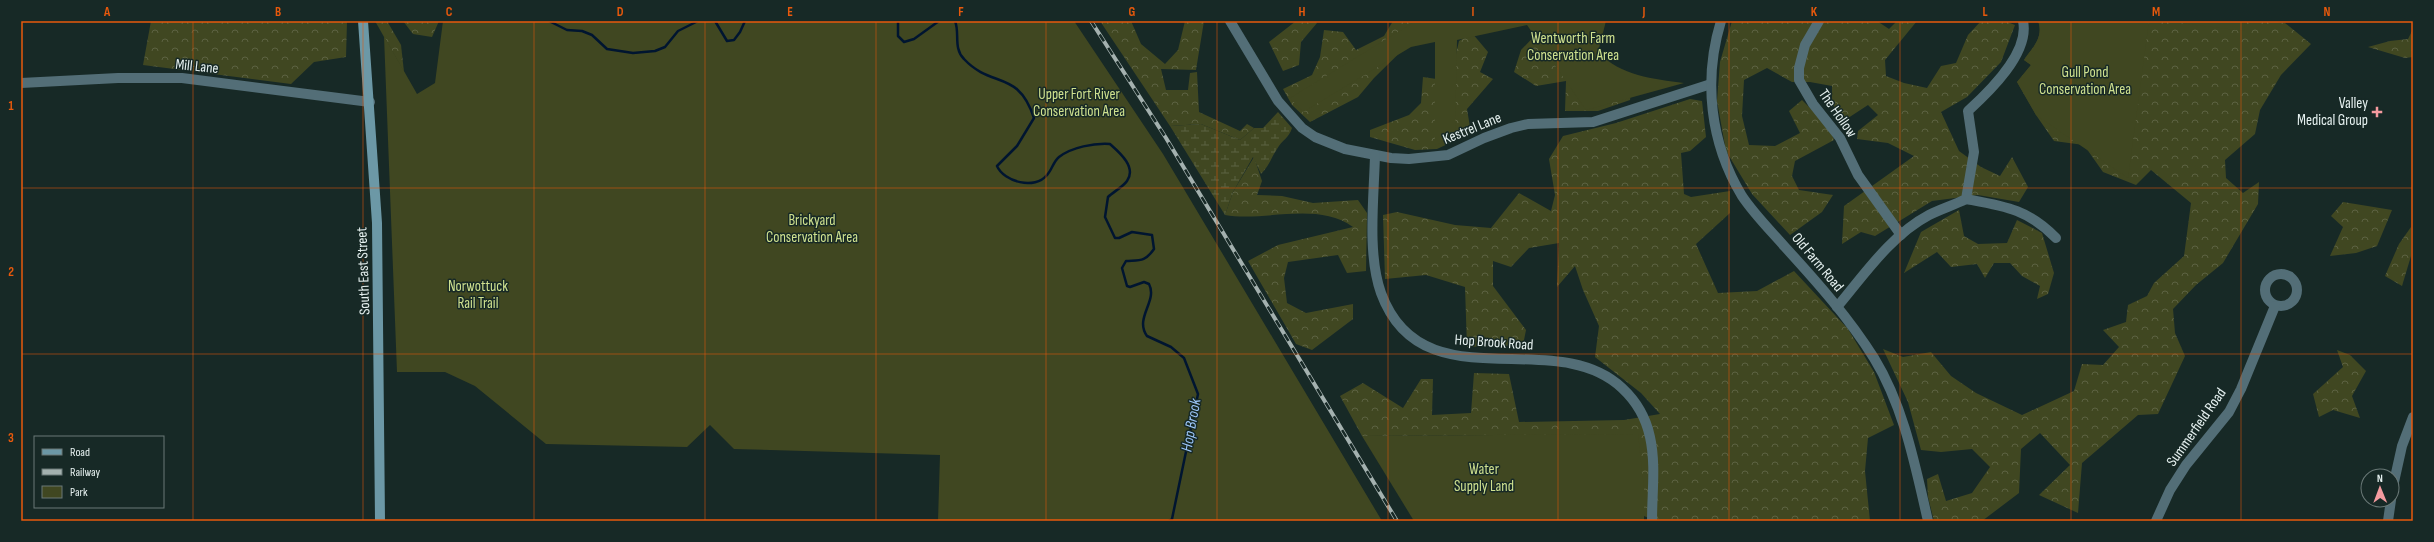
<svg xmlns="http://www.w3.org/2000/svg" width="2434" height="542" viewBox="0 0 2434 542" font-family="'Sofia Sans Condensed',sans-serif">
<defs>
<pattern id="forest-crowns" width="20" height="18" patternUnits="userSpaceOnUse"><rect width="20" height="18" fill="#404721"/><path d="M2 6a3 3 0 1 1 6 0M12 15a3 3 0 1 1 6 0" fill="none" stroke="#5c6242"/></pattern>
<pattern id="wetland-marsh" width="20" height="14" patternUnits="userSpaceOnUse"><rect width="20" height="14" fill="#404721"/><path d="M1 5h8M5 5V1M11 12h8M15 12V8" fill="none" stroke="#5c6242"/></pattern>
</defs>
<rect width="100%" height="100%" fill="#172926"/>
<g fill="url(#forest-crowns)">
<path d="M151 21H347L346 57 314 62 291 84 143 65Z"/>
<path d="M375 21H387L401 45 404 72Z"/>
<path d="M403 21H439L432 37 413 34Z"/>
<path d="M1100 21H1131L1141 44 1165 64 1178 50 1185 21H1204L1196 70 1161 69 1166 90H1188L1190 73 1197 72 1199 112 1240 131 1247 124 1254 128 1240 140 1201 124 1170 126Z"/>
<path d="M1296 21H1315L1317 23 1301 42 1299 65 1283 71 1269 42Z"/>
<path d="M1393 21H1432L1374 78 1358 97 1310 122 1292 105 1283 89 1312 75 1320 57 1324 30 1343 32 1356 50 1384 36Z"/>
<path d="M1732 21H1877L1889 29 1897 21H1917L1885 60 1886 76 1904 83 1927 88 1941 66 1956 63 1968 35 1981 21H2005L2015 25 2001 62 1967 97 1941 112 1959 151 1981 167 2000 176 2012 157 2028 187 2019 202 1978 195 1932 201 1875 236 1861 232 1842 244 1844 206 1914 156 1888 143 1857 139 1858 131 1878 115 1868 105 1845 120 1832 104V86L1810 82H1792L1767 68 1744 80 1742 116 1749 145 1775 146 1800 133 1789 111 1802 100 1829 127 1834 140 1795 161 1792 176 1799 190 1833 195 1822 212 1790 235 1752 194 1726 151 1717 101 1720 62Z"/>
<path d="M2038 21H2270L2285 23 2311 44 2281 75 2260 110 2255 134 2225 160 2226 178 2243 193 2259 182 2258 204 2223 263 2196 285 2173 309 2175 333 2185 356 2158 414 2138 415 2082 463 2078 513 2039 495 2070 465 2040 433 2021 449 2019 493 1982 521H1934L1928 497 1927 479 1938 474 1946 501 1972 493 1990 467 1972 449 1941 452 1921 450 1908 402 1883 349 1903 357 1931 352 1951 376 1976 393 2022 415 2074 391 2082 364 2103 365 2119 347 2103 330 2126 322 2128 305 2147 296 2154 283 2184 256 2191 203 2151 170 2136 185 2103 172 2084 145 2054 141 2036 115 2017 82 2031 65 2024 60C2033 47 2044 37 2038 21Z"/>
<path d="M1545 25 1569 65 1633 78 1630 100 1598 111H1565L1566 81 1536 86 1514 72 1521 50Z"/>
<path d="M2413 29V57L2405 58 2368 47 2390 41 2408 39Z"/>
<path d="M1472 33 1488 52 1480 72 1493 79 1467 109 1471 133 1437 149 1415 150 1370 137V130L1409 115 1421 103 1423 77 1450 81 1459 41Z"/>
<path d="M1690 99 1702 101 1706 137 1690 151 1681 153 1684 194 1691 197 1730 191V213L1696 244 1718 293 1757 291 1794 271 1848 329 1874 372 1894 425 1868 438 1865 471 1870 521H1656L1644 516V521L1527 435 1362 436 1340 396 1363 383 1403 408 1421 379H1433L1432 415 1471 413 1474 373 1509 374 1519 422 1624 420 1660 414 1641 393 1595 357 1599 326 1583 290 1575 266 1557 287 1559 243 1529 248 1511 267 1493 261V286L1526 330 1523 345 1467 347 1465 287 1426 275 1385 279 1383 215 1397 212 1455 225 1491 228 1519 193 1551 211 1555 195 1549 159 1563 136 1616 123Z"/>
<path d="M1254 157 1262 181 1257 195 1282 196 1313 203 1358 200 1367 213 1366 271 1347 273 1338 255 1288 262 1284 278 1287 303 1306 313 1353 304V319L1312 350 1296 344 1248 261 1278 245 1353 227C1317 201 1265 222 1225 215L1233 192Z"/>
<path d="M2343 202 2392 210 2377 246 2356 253 2330 256 2343 227 2331 216Z"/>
<path d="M1959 210 1964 236 1978 244 2007 243 2017 220 2042 233 2054 273 2048 294 2037 299 2040 286 2022 276 2010 263H1994L1985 278 1977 264 1951 267 1937 252 1904 273 1921 232Z"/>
<path d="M2411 227V256L2402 286 2385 276 2399 244Z"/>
<path d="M2337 350 2350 355 2366 371 2352 396 2360 418 2333 410 2319 417 2313 394 2343 367Z"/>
</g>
<path fill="url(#wetland-marsh)" d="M1278 112 1292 128C1289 138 1282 140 1277 149 1271 158 1269 166 1261 174L1253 157 1233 192 1225 215 1170 126 1201 124 1240 140 1254 128H1263Z"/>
<g fill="#404721">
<path d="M443 21H1074L1163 154 1382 521H938L940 455 734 449 710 425 687 447 546 444 475 386 445 372H397L384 36 417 94 435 83Z"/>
<path d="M1416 21H1606L1598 52C1621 76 1653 79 1684 83L1586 110 1527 25 1457 40 1455 139 1435 145V42L1411 47 1303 112 1290 98Z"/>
<path d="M2038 21H2149L2128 178 2036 115 2017 82 2031 65 2024 60C2033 47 2044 37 2038 21Z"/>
<path d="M2164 21H2245L2244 31Z"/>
<path d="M1638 434 1644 489V521H1414L1362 436Z"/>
</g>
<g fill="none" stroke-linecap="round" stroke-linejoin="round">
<g stroke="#001530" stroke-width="2.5">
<path d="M549 21 567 30 582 31 592 35 607 49 633 53 655 51 665 47 678 31 698 21"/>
<path d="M711 21H715L727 41 734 40 740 32 745 21"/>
<path d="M898 21V36L904 42 914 39 939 21"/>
<path d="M955 21C960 33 953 48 964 59 992 89 1018 69 1034 118L1017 146 997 166C1004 182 1035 190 1047 175 1052 170 1053 162 1059 157 1072 147 1094 143 1110 144 1119 152 1137 167 1127 181 1123 187 1113 192 1108 197L1105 217 1115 238H1119L1132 232 1152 235 1154 249C1145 262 1140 260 1126 261L1122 268 1127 286 1130 287 1144 282 1149 284C1158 301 1134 318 1147 336L1171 347 1184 358 1198 394 1172 519 1169 521"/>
</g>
<g stroke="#536e77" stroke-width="10">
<path d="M1230 21 1278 101 1302 128 1315 137 1345 149 1391 158 1409 159 1448 155 1484 138 1511 128 1528 124 1593 122 1711 84"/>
<path d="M1721 21C1703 80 1710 143 1742 196 1754 214 1771 231 1785 247 1817 282 1849 318 1874 358 1904 407 1915 465 1928 521"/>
<path d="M1819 21 1805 45 1799 68V80L1813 104 1840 138 1858 175 1901 235"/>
<path d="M21 83 118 78H182L370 102"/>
<path d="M1375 155C1374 197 1367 254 1381 293 1422 405 1554 324 1622 388 1636 401 1646 418 1650 437 1656 464 1652 493 1652 521"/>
<path d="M1966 199C2004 206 2028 209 2056 238"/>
<circle cx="2281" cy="290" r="16"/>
<path d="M1837 307C1864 275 1891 235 1929 215 1941 209 1954 205 1966 199L1974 152 1968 111C1989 92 2030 53 2023 21"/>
<path d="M2392 491 2402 446 2413 417"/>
<path d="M2156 521 2170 490 2186 465 2229 412 2241 389 2275 306"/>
<path d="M2388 521 2391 500"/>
</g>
<path stroke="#6c98a6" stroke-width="10" d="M363 21 377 223 380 521"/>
<defs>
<path id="rail" d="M1091 21 1166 138 1397 521"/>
</defs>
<use href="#rail" stroke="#a4b1af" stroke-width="4"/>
<use href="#rail" stroke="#172926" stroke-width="2.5" stroke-dasharray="8" stroke-linecap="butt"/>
</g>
<path fill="none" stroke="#e8590c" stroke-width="1" stroke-opacity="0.55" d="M193 21V521M363 21V521M534 21V521M705 21V521M876 21V521M1046 21V521M1217 21V521M1388 21V521M1558 21V521M1729 21V521M1900 21V521M2071 21V521M2241 21V521M21 188H2413M21 354H2413"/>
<path fill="#f49b9f" stroke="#172926" stroke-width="1.5" d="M2375 106h4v4h4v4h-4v4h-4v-4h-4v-4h4z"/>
<g text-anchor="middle" stroke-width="3" stroke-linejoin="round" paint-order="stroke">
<g font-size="15" fill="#cfe18f" stroke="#172926">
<text x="1573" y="43">Wentworth Farm<tspan x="1573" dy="17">Conservation Area</tspan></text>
<text x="2085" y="77">Gull Pond<tspan x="2085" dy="17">Conservation Area</tspan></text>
<text x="1079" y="99">Upper Fort River<tspan x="1079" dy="17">Conservation Area</tspan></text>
<text x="812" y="225">Brickyard<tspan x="812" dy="17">Conservation Area</tspan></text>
<text x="478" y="291">Norwottuck<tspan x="478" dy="17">Rail Trail</tspan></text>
<text x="1484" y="474">Water<tspan x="1484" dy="17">Supply Land</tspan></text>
</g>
<g font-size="15" fill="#e6f1f0" stroke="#172926">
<text transform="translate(197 66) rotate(6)" y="5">Mill Lane</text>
<text transform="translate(1838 113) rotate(55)" y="5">The Hollow</text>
<text transform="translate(1472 128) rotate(-22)" y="5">Kestrel Lane</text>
<text transform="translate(1818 262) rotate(50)" y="5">Old Farm Road</text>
<text transform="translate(363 271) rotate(-92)" y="5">South East Street</text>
<text transform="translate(1494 342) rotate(4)" y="5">Hop Brook Road</text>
<text transform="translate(2196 427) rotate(-55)" y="5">Summerfield Road</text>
</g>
<g font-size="15" fill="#e6f1f0" stroke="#172926" text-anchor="end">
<text x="2368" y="108">Valley<tspan x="2368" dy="17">Medical Group</tspan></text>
</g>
<g font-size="16" font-style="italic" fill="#9cc6f9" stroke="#172926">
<text transform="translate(1190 425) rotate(-80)" y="6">Hop Brook</text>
</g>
</g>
<rect width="2434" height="542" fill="none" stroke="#172926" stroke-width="44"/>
<rect x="34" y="436" width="130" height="72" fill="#172926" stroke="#6a7977"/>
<rect x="42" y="449" width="20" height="6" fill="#6c98a6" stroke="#6a7977"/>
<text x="70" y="456" font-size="12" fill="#e6f1f0">Road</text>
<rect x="42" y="469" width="20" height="6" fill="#a4b1af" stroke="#6a7977"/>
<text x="70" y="476" font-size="12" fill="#e6f1f0">Railway</text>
<rect x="42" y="486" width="20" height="12" fill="#404721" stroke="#6a7977"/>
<text x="70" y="496" font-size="12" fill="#e6f1f0">Park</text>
<g transform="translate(2380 488) rotate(359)"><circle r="19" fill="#172926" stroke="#6a7977"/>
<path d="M0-3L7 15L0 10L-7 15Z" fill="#f49b9f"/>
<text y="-6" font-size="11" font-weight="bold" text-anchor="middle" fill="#e6f1f0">N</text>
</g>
<rect x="22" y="22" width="2390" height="498" fill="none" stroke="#e8590c" stroke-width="1.5"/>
<g font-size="13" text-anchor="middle" font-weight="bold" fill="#e8590c">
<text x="107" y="16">A</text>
<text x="278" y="16">B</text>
<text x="449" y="16">C</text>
<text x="620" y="16">D</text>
<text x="790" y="16">E</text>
<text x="961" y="16">F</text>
<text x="1132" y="16">G</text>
<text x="1302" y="16">H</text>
<text x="1473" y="16">I</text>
<text x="1644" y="16">J</text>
<text x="1814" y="16">K</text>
<text x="1985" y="16">L</text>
<text x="2156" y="16">M</text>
<text x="2327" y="16">N</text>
<text x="11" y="110">1</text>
<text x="11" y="276">2</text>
<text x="11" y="442">3</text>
</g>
</svg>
